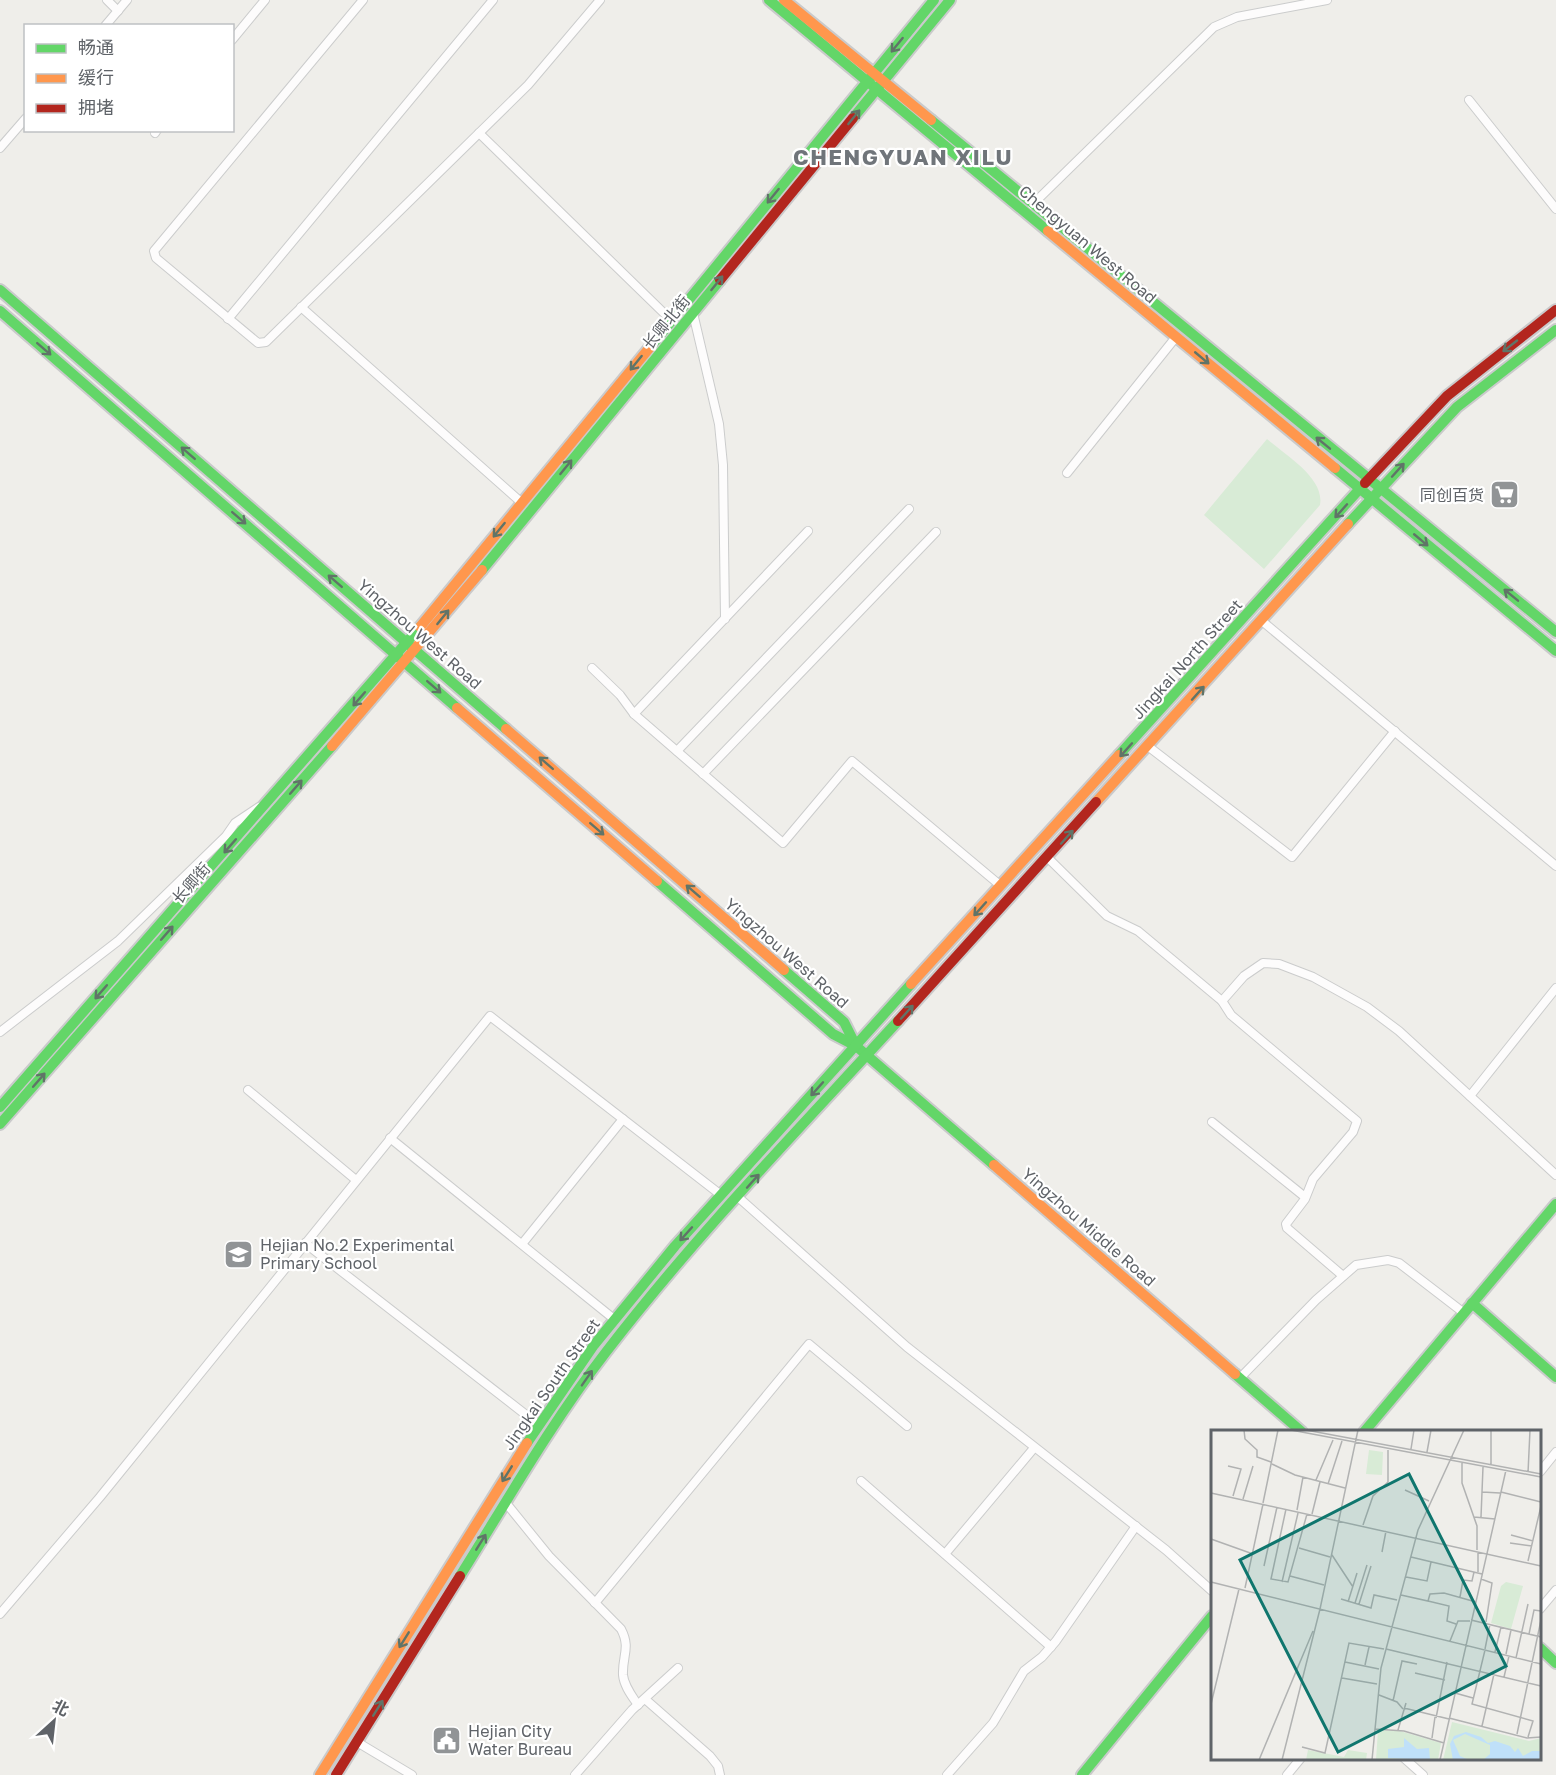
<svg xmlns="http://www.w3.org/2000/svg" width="1556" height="1775" viewBox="0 0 1556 1775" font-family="'Golos Text','Noto Sans SC',sans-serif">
<rect width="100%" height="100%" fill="#efeeea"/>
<path fill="#d8ebd6" d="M1267 439C1285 455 1325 478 1320 505L1264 569 1204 515Z"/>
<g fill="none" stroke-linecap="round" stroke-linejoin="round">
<defs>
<g id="street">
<path d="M107 0 118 11"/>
<path d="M363 0 154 251 156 258 258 343 266 342 528 85 600 0"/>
<path d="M105 26 127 0"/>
<path d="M232 40 265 0"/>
<path d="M1469 100 1556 209"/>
<path d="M155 133 157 130"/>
<path d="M479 133 671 320"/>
<path d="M0 148 26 118"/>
<path d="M1032 205 1214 27 1237 17 1327 0"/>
<path d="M301 307 522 503"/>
<path d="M693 313 719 424 723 465 725 619"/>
<path d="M228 319 493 0"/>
<path d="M1067 473 1176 337"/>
<path d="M1262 621 1556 866"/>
<path d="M592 668 620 695 634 714 783 843 852 761 1001 886"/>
<path d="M634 714 808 531"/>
<path d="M1149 747 1292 857 1395 731"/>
<path d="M677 751 909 509"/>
<path d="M703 774 936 532"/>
<path d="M1048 858 1107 916 1138 931 1222 1001 1244 976 1263 963 1279 964 1313 977 1367 1007 1399 1031 1556 1175"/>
<path d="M1222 1001 1231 1015 1357 1121 1353 1132 1313 1179 1305 1199 1286 1224 1287 1228 1343 1276"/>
<path d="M0 1032 118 941 226 836 235 823 259 807"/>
<path d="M248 1090 356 1180"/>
<path d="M1470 1096 1556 988"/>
<path d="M1212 1122 1305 1197"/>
<path d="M390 1138 614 1319"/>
<path d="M738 1197 907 1347 1166 1550 1212 1591"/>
<path d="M305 1243 539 1425"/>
<path d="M522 1244 623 1119"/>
<path d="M1240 1378 1316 1300 1356 1265 1388 1260 1399 1263 1464 1313"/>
<path d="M1540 1472 1556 1452"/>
<path d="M861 1481 1051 1647"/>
<path d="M506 1503 549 1556 621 1629C631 1648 622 1656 623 1675 624 1686 632 1696 638 1705"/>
<path d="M945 1554 1034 1448"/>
<path d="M595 1603 809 1344 907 1426"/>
<path d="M1540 1609 1556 1590"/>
<path d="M0 1614 100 1497 490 1016 721 1195"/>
<path d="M645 1699 710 1756 718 1766 720 1775"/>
<path d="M357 1742 412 1775"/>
<path d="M1404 1758 1423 1775"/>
<path d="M575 1775 632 1710 678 1668"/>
<path d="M947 1775 993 1723 1024 1671 1042 1657 1056 1641 1136 1526"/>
<path d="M1287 1775 1301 1758"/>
</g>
<g id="fast">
<path d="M769 0 1048 231"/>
<path d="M853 118 950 0"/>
<path d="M931 120 1556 632"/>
<path d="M0 290 506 729"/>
<path d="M0 311 457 708"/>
<path d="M651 346 934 0"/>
<path d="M1335 468 1556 651"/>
<path d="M1348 524 1457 407 1556 330"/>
<path d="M482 570 720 280"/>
<path d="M1119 755 1365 483"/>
<path d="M657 881 833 1034 856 1046 994 1165"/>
<path d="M784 970 844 1022 856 1046"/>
<path d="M0 1107 420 627"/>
<path d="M0 1124 332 746"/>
<path d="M1472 1303 1556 1377"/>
<path d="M1235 1374 1302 1432"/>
<path d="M1364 1432 1556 1204"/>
<path d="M527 1443 594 1345 675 1246 911 984"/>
<path d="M460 1576C507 1501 552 1422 606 1352 696 1235 799 1129 898 1021"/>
<path d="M1540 1648 1556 1663"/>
<path d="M1082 1775 1212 1616"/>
</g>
<g id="slow">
<path d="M784 0 931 120"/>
<path d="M1048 231 1335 468"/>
<path d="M420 627 651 346"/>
<path d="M457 708 657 881"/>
<path d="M506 729 784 970"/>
<path d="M332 746 482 570"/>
<path d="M1096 802 1348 524"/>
<path d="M911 984 1119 755"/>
<path d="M994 1165 1235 1374"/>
<path d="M320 1775 527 1443"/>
</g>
<g id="jam">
<path d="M720 280 853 118"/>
<path d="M1365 483 1447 396 1556 310"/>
<path d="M898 1021 1096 802"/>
<path d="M336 1775 460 1576"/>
</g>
</defs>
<use href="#street" stroke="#cbcccc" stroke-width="10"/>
<use href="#fast" stroke="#cacacb" stroke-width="14"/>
<use href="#slow" stroke="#cacacb" stroke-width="14"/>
<use href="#jam" stroke="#cacacb" stroke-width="14"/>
<use href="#street" stroke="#fdfcfc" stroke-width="8"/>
<use href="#fast" stroke="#63d668" stroke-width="10"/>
<use href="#slow" stroke="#ff974d" stroke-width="10"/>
<use href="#jam" stroke="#b3261e" stroke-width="10"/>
</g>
<defs><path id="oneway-shaft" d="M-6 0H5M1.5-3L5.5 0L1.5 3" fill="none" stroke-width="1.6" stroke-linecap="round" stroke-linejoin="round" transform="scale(1.5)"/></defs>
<g stroke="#607468">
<use href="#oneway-shaft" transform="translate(897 45) rotate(129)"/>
<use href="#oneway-shaft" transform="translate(854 117) rotate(-51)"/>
<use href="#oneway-shaft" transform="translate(773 196) rotate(129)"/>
<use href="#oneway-shaft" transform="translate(717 283) rotate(-51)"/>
<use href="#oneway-shaft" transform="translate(1510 346) rotate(142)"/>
<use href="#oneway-shaft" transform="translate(44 349) rotate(41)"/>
<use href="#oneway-shaft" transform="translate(1202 358) rotate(40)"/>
<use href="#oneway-shaft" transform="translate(636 363) rotate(129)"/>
<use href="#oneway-shaft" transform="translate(1323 443) rotate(-141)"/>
<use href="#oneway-shaft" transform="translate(188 453) rotate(-139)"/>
<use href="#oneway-shaft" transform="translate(566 467) rotate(-51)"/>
<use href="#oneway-shaft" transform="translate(1398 470) rotate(-48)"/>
<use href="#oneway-shaft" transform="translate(1341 511) rotate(132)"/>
<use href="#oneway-shaft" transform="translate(239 518) rotate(41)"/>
<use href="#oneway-shaft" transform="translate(499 530) rotate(129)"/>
<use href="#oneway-shaft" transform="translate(1421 540) rotate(40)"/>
<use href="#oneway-shaft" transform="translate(335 581) rotate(-139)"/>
<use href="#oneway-shaft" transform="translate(1511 595) rotate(-141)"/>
<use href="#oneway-shaft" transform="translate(443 617) rotate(-51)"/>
<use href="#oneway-shaft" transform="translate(434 687) rotate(41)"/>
<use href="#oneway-shaft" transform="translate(1198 693) rotate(-48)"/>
<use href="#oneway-shaft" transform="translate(359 699) rotate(131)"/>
<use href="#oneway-shaft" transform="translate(1126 750) rotate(132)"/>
<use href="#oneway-shaft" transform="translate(546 763) rotate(-139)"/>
<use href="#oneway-shaft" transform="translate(296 787) rotate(-49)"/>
<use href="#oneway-shaft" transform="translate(597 829) rotate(41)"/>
<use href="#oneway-shaft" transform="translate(1067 837) rotate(-48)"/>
<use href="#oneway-shaft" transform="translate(230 846) rotate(131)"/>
<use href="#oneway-shaft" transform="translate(693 891) rotate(-139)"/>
<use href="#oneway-shaft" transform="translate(980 909) rotate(132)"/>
<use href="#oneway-shaft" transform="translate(167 933) rotate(-49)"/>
<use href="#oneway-shaft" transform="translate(101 992) rotate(131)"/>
<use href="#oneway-shaft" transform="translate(907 1012) rotate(-48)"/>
<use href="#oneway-shaft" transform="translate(39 1080) rotate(-49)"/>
<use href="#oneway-shaft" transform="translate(817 1089) rotate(132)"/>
<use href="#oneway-shaft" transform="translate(753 1181) rotate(-48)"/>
<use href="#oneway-shaft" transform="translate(686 1234) rotate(132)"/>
<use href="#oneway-shaft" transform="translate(587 1378) rotate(-55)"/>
<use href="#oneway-shaft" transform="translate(507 1474) rotate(122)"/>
<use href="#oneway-shaft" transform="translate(481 1542) rotate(-58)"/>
<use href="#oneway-shaft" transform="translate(404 1640) rotate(122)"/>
<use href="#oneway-shaft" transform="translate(378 1708) rotate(-58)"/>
</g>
<defs>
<symbol id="supermarket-square" viewBox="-11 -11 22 22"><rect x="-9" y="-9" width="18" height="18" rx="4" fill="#919496" stroke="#fff"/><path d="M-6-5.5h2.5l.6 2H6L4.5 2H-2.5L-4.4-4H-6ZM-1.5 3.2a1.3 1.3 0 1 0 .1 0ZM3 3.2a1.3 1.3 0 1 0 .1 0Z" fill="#fff"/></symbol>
<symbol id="school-square" viewBox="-11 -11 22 22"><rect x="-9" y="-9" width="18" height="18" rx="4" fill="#919496" stroke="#fff"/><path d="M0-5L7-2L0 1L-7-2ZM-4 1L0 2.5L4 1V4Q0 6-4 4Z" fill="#fff"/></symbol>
<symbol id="civic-square" viewBox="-11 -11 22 22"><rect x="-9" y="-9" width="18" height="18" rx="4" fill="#919496" stroke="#fff"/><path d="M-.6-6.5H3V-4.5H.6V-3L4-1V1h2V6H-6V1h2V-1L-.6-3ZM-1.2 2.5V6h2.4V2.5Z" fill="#fff"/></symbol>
</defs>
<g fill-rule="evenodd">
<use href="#supermarket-square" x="1488" y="478" width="33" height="33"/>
<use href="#school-square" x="222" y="1238" width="33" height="33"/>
<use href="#civic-square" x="430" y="1724" width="33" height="33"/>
</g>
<g text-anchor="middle" stroke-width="4.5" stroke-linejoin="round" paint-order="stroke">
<g font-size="16" fill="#5f6368" stroke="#fff">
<text transform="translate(1088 244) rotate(40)" y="6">Chengyuan West Road</text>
<text transform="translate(666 322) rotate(-51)" y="6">长卿北街</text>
<text transform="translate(420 634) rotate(41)" y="6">Yingzhou West Road</text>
<text transform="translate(1187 659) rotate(-48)" y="6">Jingkai North Street</text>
<text transform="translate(191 883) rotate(-49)" y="6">长卿街</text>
<text transform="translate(787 953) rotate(41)" y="6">Yingzhou West Road</text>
<text transform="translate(1089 1227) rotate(41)" y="6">Yingzhou Middle Road</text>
<text transform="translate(551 1384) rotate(-55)" y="6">Jingkai South Street</text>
</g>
<g font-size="16" fill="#5f6368" stroke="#fff" text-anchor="start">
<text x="1484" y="501" text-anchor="end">同创百货</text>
<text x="260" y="1251">Hejian No.2 Experimental<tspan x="260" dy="18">Primary School</tspan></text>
<text x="468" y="1737">Hejian City<tspan x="468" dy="18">Water Bureau</tspan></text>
</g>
<g font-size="22" font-weight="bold" letter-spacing="1.5" fill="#70757a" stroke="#fff">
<text x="903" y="165">CHENGYUAN XILU</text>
</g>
</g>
<g transform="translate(1211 1430)">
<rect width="330" height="330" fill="#efeeea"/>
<path d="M158 20 172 22 171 45 155 44ZM295 152 312 156 300 199 280 193 290 156ZM241 292 318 311 330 308V330H232ZM167 300 189 301 230 313 227 330H165ZM97 320 133 327 137 320 156 323 155 330H95Z" fill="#d8ebd6"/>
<path d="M255 302 270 307 277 313 284 311 299 316 304 322 307 318 312 326 321 321H330V326L327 330H272L279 324V315L254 304 242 310 249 326 258 330H242L239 314 243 306ZM193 308 206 319 218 318 219 330 177 328V319L193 317Z" fill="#bfe0f9"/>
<path fill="none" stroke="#b1b2b2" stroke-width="1.5" d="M33 0 34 9 46 20V27L60 32M80 0 330 47M95 0 330 44M200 19 203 0M216 22 220 0M251 32V53L266 96V120M61 34 84 45 134 58M280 35V0M17 36 30 39 22 66M317 43 319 0M105 50 122 10M117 54 131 11M194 60 218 71M271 62 289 63M290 62 330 72M0 63 330 136M32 69 42 36M52 73 67 0M75 79 60 149 77 152 96 84M86 80 92 47M101 84 109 52M263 87 284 89M270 87 272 37M152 95 162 66 177 52V20M300 105 322 111M0 109 42 124M299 113 321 116M88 118 119 127M171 122 175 101M267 122V142M121 125 142 157M200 127 271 144M317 131 330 76M53 136 66 77M79 146 113 155M195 147 216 151 220 132M270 149 281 153 275 192M0 152 330 234M71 152 87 83M34 158 52 74M190 165 217 171 219 164 233 163 265 172M249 167 252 150 261 151 263 142M130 169 160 178 163 165 186 170M217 171 238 176 236 191 245 194M137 172 146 143M144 173 156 135M148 174 160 136M260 190 330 207M318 204 323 180 330 181M239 211 247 191H259M175 219 330 256M274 219 279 194M274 220 261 274 322 291 317 307M284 222 290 197M295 224 300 200M305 228 317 174M134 232 168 239M154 235 158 217M204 243 234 250M293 247 298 226M131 248 166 254M244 263 262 268M168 265 186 272 192 279M182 271 191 231 206 234M0 274 28 159M193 278 238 289M225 288 236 232M238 288 316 308 330 307M271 296 283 244M164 299 193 301 233 313M187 300 195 273M306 304 330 190M221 308 224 287M91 317 114 323 138 213 173 219M48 330 102 201M71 330 109 179 147 0M161 330 170 238 207 100 253 0M229 330 295 40"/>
<path fill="#0f766e" fill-opacity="0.15" stroke="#0f766e" stroke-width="3" d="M198 44 295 236 127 322 29 130Z"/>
<rect width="330" height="330" fill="none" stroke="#5f6368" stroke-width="3"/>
</g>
<rect x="24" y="24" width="210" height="108" fill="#ffffff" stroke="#bfc1c3" stroke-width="1.5"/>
<rect x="36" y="44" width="30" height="9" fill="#63d668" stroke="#bfc1c3" stroke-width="1.5"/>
<text x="78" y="54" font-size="18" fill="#5f6368">畅通</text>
<rect x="36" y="74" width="30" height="9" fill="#ff974d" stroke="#bfc1c3" stroke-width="1.5"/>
<text x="78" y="84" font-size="18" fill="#5f6368">缓行</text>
<rect x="36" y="104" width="30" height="9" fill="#b3261e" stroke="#bfc1c3" stroke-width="1.5"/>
<text x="78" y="114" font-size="18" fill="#5f6368">拥堵</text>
<g transform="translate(54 1721) rotate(27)" stroke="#ffffff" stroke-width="4.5" paint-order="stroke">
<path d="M0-4.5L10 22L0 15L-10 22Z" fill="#5f6368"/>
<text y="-9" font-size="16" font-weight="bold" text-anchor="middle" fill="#5f6368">北</text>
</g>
</svg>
